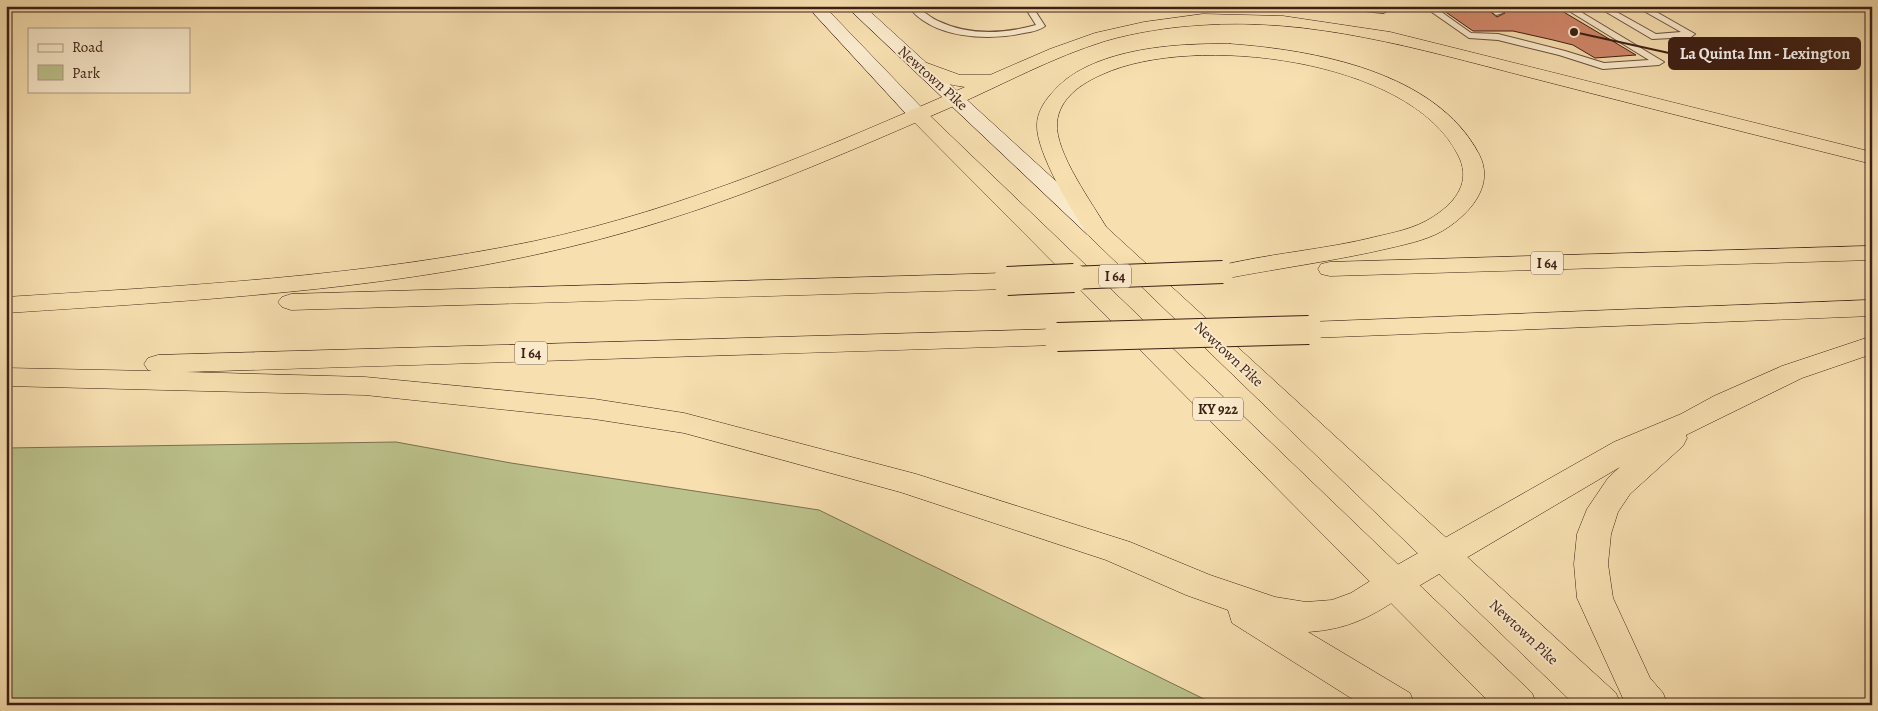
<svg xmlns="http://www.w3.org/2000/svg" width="1878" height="711" viewBox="0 0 1878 711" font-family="Alegreya,serif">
<rect width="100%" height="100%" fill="#f7dfb0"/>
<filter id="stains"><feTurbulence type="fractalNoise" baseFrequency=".004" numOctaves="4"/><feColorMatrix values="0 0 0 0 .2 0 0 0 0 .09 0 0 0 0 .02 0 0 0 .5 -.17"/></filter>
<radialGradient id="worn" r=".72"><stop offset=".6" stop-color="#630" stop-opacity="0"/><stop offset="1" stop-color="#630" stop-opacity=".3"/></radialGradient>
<path fill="#bcc28c" stroke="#7c7050" d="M396 442 511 463 819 510 1206 700 1212 705H6V448Z"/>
<path fill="#d1886b" stroke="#3d1f14" d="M1437 6H1483L1497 17 1505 13 1498 6H1548L1556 11H1562L1636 55 1595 58 1573 45 1553 40 1513 31H1473Z"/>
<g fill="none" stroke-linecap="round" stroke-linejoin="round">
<defs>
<g id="service">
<path d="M908 6C920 6 927 16 938 21 970 36 1003 34 1036 25L1024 6H1032L1045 26C1040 30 1031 32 1024 33 988 41 932 39 908 6Z"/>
<path d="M1072 6H1081V7L1077 9Z"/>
<path d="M1334 6H1382L1387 11 1383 13 1338 8Z"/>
<path d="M1423 6H1433L1471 33 1498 34 1565 51 1604 63 1649 60 1561 6H1571L1664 62 1659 65 1603 69 1559 55 1498 40 1469 38Z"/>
<path d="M1485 6H1495L1503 13 1496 15Z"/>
<path d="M1596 6H1606L1656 34 1681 32 1635 6H1646L1695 34 1691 37 1652 39Z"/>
</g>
<g id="secondary">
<path d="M807 6H824L924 110 927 114 924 118 917 120 910 118Z"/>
<path d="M846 6H864L1103 224 1107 229 1103 234 1095 236 1087 234Z"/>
</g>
<g id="trunk">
<path d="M917 108 924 110 1532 693 1537 705H1492L910 118 907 114 910 110Z"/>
<path d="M1096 223 1104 225 1616 693 1621 705H1575L1088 235 1084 230 1088 225Z"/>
</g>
<g id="motorway">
<path d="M1203 14 1283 16 1390 32 1872 152V164C1756 135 1640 106 1524 76 1419 49 1311 17 1201 25 1169 27 1136 32 1105 41 1053 57 1004 84 954 106 859 147 765 189 666 220 453 288 228 298 6 313V297C183 286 361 277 535 241 684 209 826 148 965 87 951 85 920 79 912 67L915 63 921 62 927 63 960 75H990L1050 49 1095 33 1144 22Z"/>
<path d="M1230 44C1315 50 1436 72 1479 154 1494 183 1474 209 1450 226 1432 239 1411 243 1390 248 1335 261 1279 268 1223 279L1214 277 1211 272 1214 267C1269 253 1325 250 1379 236 1402 231 1422 226 1440 212 1460 197 1470 178 1458 155 1410 58 1193 33 1103 74 1082 83 1059 98 1057 123 1055 153 1093 204 1108 230L1104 235 1096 237 1088 235C1072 212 1036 152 1037 125 1037 113 1044 102 1051 94 1088 48 1176 43 1230 44Z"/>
<path d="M1872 246V260L1330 276 1321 274 1318 269 1321 264 1330 262Z"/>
<path d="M1007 273 1016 276 1020 281 1016 286 1007 289 291 310 282 307 278 302 282 297 291 294Z"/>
<path d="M1872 300V316L1309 338 1300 336 1296 330 1300 324 1309 322Z"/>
<path d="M1057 329 1067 331 1070 337 1067 343 1057 345 186 372 365 377 594 399 684 413 916 474 1130 542 1210 575 1275 597 1306 602 1332 600 1351 593 1383 573 1614 442 1681 414 1714 396 1782 366 1872 336V354L1802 378 1686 435 1687 438 1683 446 1630 494 1618 512 1611 534 1608 564 1613 598 1650 678 1663 693 1668 705H1626L1577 598 1574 564 1577 534 1587 509 1608 478 1620 467 1407 593C1372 616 1351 629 1308 632L1410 693 1415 705H1362L1232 623 1228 610 1186 595 1106 560 900 492 684 433 594 419 365 395 6 386V368L152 371 148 370 144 364 148 358 158 355Z"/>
</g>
</defs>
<use href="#service" stroke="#6c4f3b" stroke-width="2"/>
<use href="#secondary" stroke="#3d1f14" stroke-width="1"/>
<use href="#trunk" stroke="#3d1f14" stroke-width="1"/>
<use href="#motorway" stroke="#3d1f14" stroke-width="1"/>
<use href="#service" fill="#faeacc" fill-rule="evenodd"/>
<use href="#secondary" fill="#faeacc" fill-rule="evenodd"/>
<use href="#trunk" fill="#f7dfb0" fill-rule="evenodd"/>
<use href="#motorway" fill="#f7dfb0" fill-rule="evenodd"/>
<defs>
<path id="motorway-bridge-far1" d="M1044 279 1223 272"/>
<g id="motorway-bridge">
<path d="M1007 281 1074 278"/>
<path d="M1057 337 1309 330"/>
</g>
</defs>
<use href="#motorway-bridge-far1" stroke="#3d1f14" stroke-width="24" stroke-linecap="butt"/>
<use href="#motorway-bridge" stroke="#3d1f14" stroke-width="30" stroke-linecap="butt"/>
<use href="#motorway-bridge-far1" stroke="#f7dfb0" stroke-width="22"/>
<use href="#motorway-bridge" stroke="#f7dfb0" stroke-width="28"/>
</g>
<g text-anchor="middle" stroke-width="4" stroke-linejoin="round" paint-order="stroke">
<g fill="#faeacc" stroke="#765c4b" stroke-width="1">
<rect x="1531" y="251.5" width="32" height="23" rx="4"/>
<rect x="1099" y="264.5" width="32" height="23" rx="4"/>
<rect x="515" y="341.5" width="32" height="23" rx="4"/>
<rect x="1193" y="397.5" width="50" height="23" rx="4"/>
</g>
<g font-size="14" font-weight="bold" fill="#3d1f14">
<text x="1547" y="268">I 64</text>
<text x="1115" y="281">I 64</text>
<text x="531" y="358">I 64</text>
<text x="1218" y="414">KY 922</text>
</g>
<g font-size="15" fill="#3d1f14" stroke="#faeacc">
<text transform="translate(933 78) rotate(42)" y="5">Newtown Pike</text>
<text transform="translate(1229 354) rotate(43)" y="5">Newtown Pike</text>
<text transform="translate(1524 632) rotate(43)" y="5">Newtown Pike</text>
</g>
</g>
<path fill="none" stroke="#3d1f14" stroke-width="2" d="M1574 32L1669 53"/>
<circle fill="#3d1f14" stroke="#faeacc" stroke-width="2" cx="1574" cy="32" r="5"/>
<rect fill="#3d1f14" stroke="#3d1f14" stroke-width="2" x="1669" y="38" width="191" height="31" rx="5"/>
<g font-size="16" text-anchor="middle" font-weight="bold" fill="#fff">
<text x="1765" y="59">La Quinta Inn - Lexington</text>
</g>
<rect width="1878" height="711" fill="none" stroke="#f7dfb0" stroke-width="25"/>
<rect x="8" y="8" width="1863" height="696" fill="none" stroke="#3d1f14" stroke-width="2.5"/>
<rect x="12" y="12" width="1853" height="686" fill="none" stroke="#3d1f14"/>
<rect x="28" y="28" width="162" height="65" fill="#faeacc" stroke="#ae9982"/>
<rect x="38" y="44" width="25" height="8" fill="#faeacc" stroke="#ae9982"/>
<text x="72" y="52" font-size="15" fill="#3d1f14">Road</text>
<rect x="38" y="65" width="25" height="15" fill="#bcc28c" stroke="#ae9982"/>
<text x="72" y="78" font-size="15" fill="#3d1f14">Park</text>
<rect width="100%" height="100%" filter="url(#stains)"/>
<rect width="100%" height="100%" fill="url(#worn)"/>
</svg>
